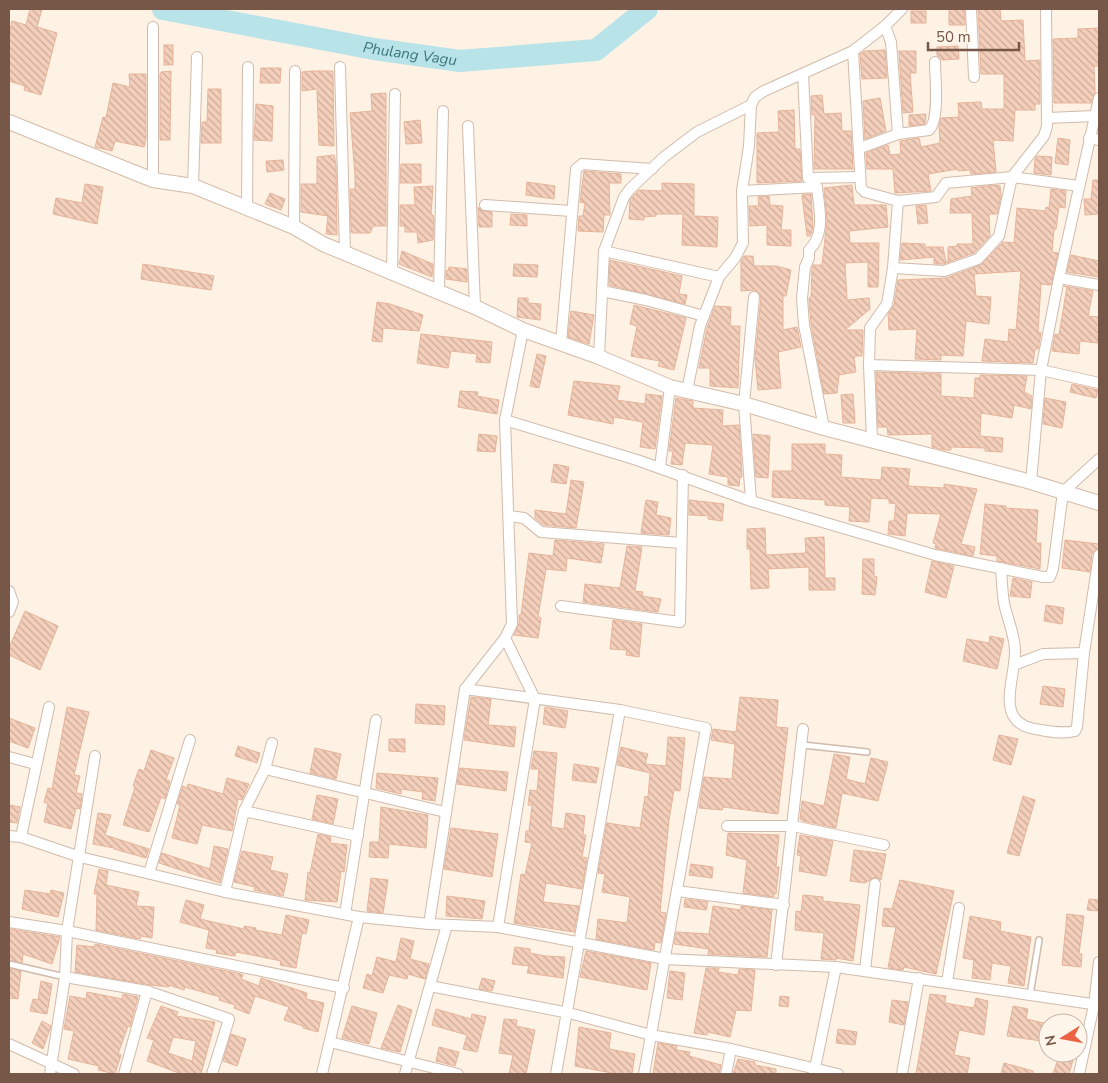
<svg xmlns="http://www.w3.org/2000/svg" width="1108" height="1083" viewBox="0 0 1108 1083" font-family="'Nunito Sans',sans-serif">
<defs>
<pattern id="building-back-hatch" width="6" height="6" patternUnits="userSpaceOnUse" patternTransform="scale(1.25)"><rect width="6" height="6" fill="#f4cfbb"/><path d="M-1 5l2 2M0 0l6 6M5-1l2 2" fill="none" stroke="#caab9a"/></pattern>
</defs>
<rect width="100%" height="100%" fill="#fdf2e4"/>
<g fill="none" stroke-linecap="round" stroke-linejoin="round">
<path stroke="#b8e3e8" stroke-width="22" id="s1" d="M163 9 374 49 460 61 596 50 647 9"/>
</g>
<g fill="url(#building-back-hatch)" stroke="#e7b49a" fill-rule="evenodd">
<path d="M30 9H42L37 27 57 33 41 95 24 90 25 86 9 81V35L12 21 26 25Z"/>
<path d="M949 9H964L965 25H949Z"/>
<path d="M978 9H1000L1001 21 1023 20 1025 61 1040 60V104H1035V110H1015L1013 141 993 140 996 172 971 174 970 170 958 171V169L928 174 931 191 895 193 893 169H867L866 153 888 145 890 155 901 154 900 141 919 138 921 147 940 143 939 126 941 118 959 117 958 103 981 102 982 109H1004V74H981Z"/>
<rect x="911" y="11" width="15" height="12"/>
<path d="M1099 28V66H1094L1095 93 1091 103H1054L1053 39 1078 38V29Z"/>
<rect x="164" y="45" width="9" height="20"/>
<path d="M958 46 959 59 942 60 937 56V47Z"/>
<path d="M885 50 887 78 862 79 860 54 865 51Z"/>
<path d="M899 51H916V73H910L913 112 903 113Z"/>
<path d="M261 68H281L280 83H260Z"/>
<path d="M171 71 170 140H160V74L161 72Z"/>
<path d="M311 71H333L334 146 319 145 317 89 302 91V72Z"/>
<path d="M129 74H146V139L144 147 115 141 112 151 95 147 103 117 106 118 113 83 130 87Z"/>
<path d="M208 89H221V143H201L202 122H207Z"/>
<path d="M386 93V226H373L370 233H353L351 232 350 189H355V175L350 113 372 111 371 94Z"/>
<path d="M822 95 824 114 841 113 842 131H851L853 169H814L815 115H812L811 96Z"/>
<path d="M880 98 886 131 865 139 863 101Z"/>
<path d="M256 104 273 106 272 141 254 140Z"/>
<path d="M794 110 795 149H800L802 181 757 183V133L779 132 778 111Z"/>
<path d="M926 114 925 124 909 126V115Z"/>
<path d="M420 120 422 143 406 144 404 122Z"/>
<path d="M1058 138 1070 140 1068 165 1055 163Z"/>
<path d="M334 155 336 164 337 235 326 234 328 216 301 212V184H317V157Z"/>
<path d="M1037 156 1052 157 1051 175 1034 173 1035 159Z"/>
<path d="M283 160 284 170 267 172 266 161Z"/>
<path d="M401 164H421V183H400Z"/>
<path d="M584 171 621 174V183H609L610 215H604L603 232 578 231 579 216H583L585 203 580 202Z"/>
<path d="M1093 180H1099V214L1085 215 1084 199H1091Z"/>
<path d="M527 182 555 186 554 199 526 195Z"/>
<path d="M662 183 694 184V216L718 217 717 247 682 245 683 214H656V216L644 217V220L629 219 630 200 635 194 639 190 662 191Z"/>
<path d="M85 184 103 187 97 224 53 214 56 198 82 203Z"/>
<path d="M852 185 854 205H886L888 227 849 231 850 243H879L878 287H868V262L845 263 847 300 869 298 870 309 845 330H863L862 356H855L854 359 856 372 839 375 837 393 824 394 811 324 809 298 811 297 812 269 813 265H822L827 221 824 188Z"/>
<path d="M996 185 1000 186 1001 196 997 214H989L990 236 974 253 943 264H934V257L900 260 902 243 925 244V247H943L946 262H948V247L957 246V244H973L972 213H950L951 199 972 196 971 188Z"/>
<path d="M433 186 431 215H433L434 219 433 240 418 243 417 232H405V226H400V205H415L414 187Z"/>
<path d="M1051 189 1066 191 1065 208 1059 207 1056 229H1054L1052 252 1058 253 1051 285 1041 284 1038 332 1041 333 1038 349H1035L1033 363 982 361 985 339 1008 342 1009 329 1016 330 1021 271 974 274 976 296 991 297 989 324 966 321 963 356 941 355V360L915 359 917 329 889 330 888 314 894 305 898 280 946 278 981 265 1003 242 1014 243 1017 208 1045 211 1046 207 1049 208Z"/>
<path d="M270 193 285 199 281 210 265 204Z"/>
<path d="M811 194 813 228 810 236H807L802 195Z"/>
<path d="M769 196 770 205 783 206 781 230H791V246L767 245V225L750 226 749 206H759L758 197Z"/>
<path d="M926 205 928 223 918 224 916 206Z"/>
<path d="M478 207 482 211 492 212V227H479Z"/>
<path d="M511 214 527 215V226L510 225Z"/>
<path d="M402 251 433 264 432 277 399 264Z"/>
<path d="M1071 255 1099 261V277L1067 272Z"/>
<path d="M744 256H753L754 266H776L791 270 786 296H783V330L797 327 801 347 778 352 781 388 758 390 755 359 761 297 755 290 741 291V261Z"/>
<path d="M610 260 682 276 679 294 687 295 685 304 609 285Z"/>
<path d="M143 264 214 276 211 290 141 279Z"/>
<path d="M514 264 538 265 537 277 513 276Z"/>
<path d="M449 267 467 269V282L446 279V270L448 271Z"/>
<path d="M1064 286 1093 291 1088 316 1099 317 1098 343 1080 341 1079 354 1052 351 1055 334 1059 335 1067 287Z"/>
<path d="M518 298H528V303L541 304 540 320 517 317Z"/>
<path d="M377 302 390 304 423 315 419 331 383 328 382 342 372 341Z"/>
<path d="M634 305 686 318 674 370 658 366 660 361 631 356 637 326 630 324Z"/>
<path d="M715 306 731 307 730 326H740L738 388 710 386V368H699L707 328Z"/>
<path d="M571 311 594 315 589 344 568 337Z"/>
<path d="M421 334 492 342 490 363 476 362 477 354 451 351 448 368 417 363Z"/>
<path d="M537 354 546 356 539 388 530 386Z"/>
<path d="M876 372 941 374V396L974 398 975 378H980V375L1027 376 1024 392 1032 396 1031 409 1014 405 1012 418 981 413 980 436 1003 438 1002 452 985 451V448L951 447V450H944L932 447V434L888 435 887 427H878Z"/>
<path d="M574 381 620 386 617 400 645 404 646 394 662 396 655 449 640 447 643 422 614 417 613 424 568 415Z"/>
<path d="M1072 384 1098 390 1096 398 1070 392Z"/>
<path d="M460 391 478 392 477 396 499 400 497 414 458 407Z"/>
<path d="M853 394 855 423H843L841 395Z"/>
<path d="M676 398 693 401V408L723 410 722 426 739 425 742 477H740L739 486 728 485V477L709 474 713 445 685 443 682 465 671 464 673 451H669Z"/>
<path d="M1045 398 1066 402 1062 428 1043 424Z"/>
<path d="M479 434 497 436 495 452 477 451Z"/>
<path d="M753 434 770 436 768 478 756 477Z"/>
<path d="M792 444H825V454L842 455 841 477 881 480 882 467 910 469 908 486 944 488V484L977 489 961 544 975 547 973 556 935 548 936 544 933 543 941 514 907 513 905 536 888 534 889 521H894L896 504 889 503V499L871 498 869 522 849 521 850 507 825 505V500L772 497 773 471H792Z"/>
<path d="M554 464 569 467 566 484 551 482Z"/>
<path d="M571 480 584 482 576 528 544 525 535 518V510L566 514Z"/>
<path d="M646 500 658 502 656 515 671 518 669 535 641 533Z"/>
<path d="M689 500 724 504 722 521 708 519 709 516 689 515Z"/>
<path d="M985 504 1006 506 1005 508 1038 510 1036 543H1041L1040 569 997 561V556L980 554Z"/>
<path d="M765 528 766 555 806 553 805 538 824 537 825 578H835V590H809V567L768 569 769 588 751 589 750 549H747V529Z"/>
<path d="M555 540 604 544 601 563 567 558 566 571 546 569 538 617 541 618 538 638 514 635 519 624V615H521L529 553 553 556Z"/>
<path d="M1065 540 1099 544V548L1092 553 1090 572 1062 568Z"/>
<path d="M627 546 642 547 635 591 643 592 642 596 661 599 658 612 583 602 585 584 620 588Z"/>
<path d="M863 559H874V576L877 577 875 595 862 594Z"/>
<path d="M932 561 954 566 946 598 925 592Z"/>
<path d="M1013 578 1032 582 1030 598 1010 596Z"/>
<path d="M1046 605 1064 608 1062 624 1044 621Z"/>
<path d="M25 611 58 626 40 670 9 655V648Z"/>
<path d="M613 620 642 624 639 657 626 655 627 650 610 649Z"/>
<path d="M990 636 1004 639 997 669 963 661 967 639 989 643Z"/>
<path d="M1043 686 1065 689 1063 707 1040 704Z"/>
<path d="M471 697 491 699 488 725 516 727 514 747 464 740Z"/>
<path d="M740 697 778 700 776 727 788 728 778 814 723 807 722 810 699 808 704 777 732 779 735 744 711 740 713 729 736 732Z"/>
<path d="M416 704 445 706 444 725 415 723Z"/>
<path d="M67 707 89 712 74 775 80 776 76 793 82 794 80 809 76 808 71 829 44 822 48 804 44 802 48 788 52 789Z"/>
<path d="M545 707 568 711 565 728 543 724Z"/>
<path d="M9 718 35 728 28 748 9 741Z"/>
<path d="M999 735 1018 739 1011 765 993 760Z"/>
<path d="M668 737 685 738 680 791 674 790 669 820 660 912 666 913 661 943 655 942 654 950 596 939 598 919 627 923 630 897 602 892 605 874 598 873 607 823 640 828 645 796 648 797 650 773 617 765 621 747 648 754 645 764 666 766Z"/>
<path d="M389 739H405V752L389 751Z"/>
<path d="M238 746 260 753 257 763 235 756Z"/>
<path d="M315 748 341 754 336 779 310 773Z"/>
<path d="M151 750 174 758 166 780 170 781 165 799 161 797 149 832 123 825 135 787 133 786 139 769 144 771Z"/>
<path d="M534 751 557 753 551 827 564 829 566 813 585 816 583 835H586L582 857 587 858 582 889 546 883 543 902 579 906 574 932 514 923 521 874 525 875 532 843 525 842 526 831H529L532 805H528L530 790 537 791 539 769H531Z"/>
<path d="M834 754 850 757 846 779 865 784 871 758 888 762 878 801 842 793 836 828 803 821 800 819 802 801 824 806Z"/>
<path d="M574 764 599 768 596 783 572 780Z"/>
<path d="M460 768 508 772 506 791 457 784Z"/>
<path d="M377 773 438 778 435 801 422 799 423 792 401 789V794L376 788Z"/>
<path d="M227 778 249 784 242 800 238 799 232 831 202 825 197 844 172 838 180 805 177 804 183 786 187 788 188 784 223 794Z"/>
<path d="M317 795 338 799 333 824 312 819Z"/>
<path d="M1023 796 1035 800 1019 856 1007 853Z"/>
<path d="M9 805 20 807 17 823 9 822Z"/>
<path d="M381 807 428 815 426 848 389 844 388 858 369 857 370 842H379Z"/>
<path d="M98 813 111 815 105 835 149 849 146 858 114 849V848L93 844Z"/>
<path d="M451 828 498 834 492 877 444 869Z"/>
<path d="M728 833 779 835 776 867H779L776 894 774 893V897L743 893 747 860 726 855Z"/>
<path d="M318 834 331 837 330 843 347 845 344 872 341 871 337 902 305 900 308 872 310 873Z"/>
<path d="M800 835 833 841 826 876 799 871 801 856 797 855Z"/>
<path d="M214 846 228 849 220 883 159 863 162 853 210 869Z"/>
<path d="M854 850 886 854 881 880 875 877 865 883 850 881Z"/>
<path d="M242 851 273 857 270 870 288 874 283 896 254 890 255 887 234 882Z"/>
<path d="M691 864 713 867 712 878 689 875Z"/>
<path d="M99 869 108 871 106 885 139 892 136 906 154 907 152 938 141 936 140 939 96 930 97 894H94Z"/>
<path d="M371 878 388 880 383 913 367 911Z"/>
<path d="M900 880 954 891 936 974 904 967 903 970 888 968 896 927 882 926 884 908 892 909Z"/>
<path d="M25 890 50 894 51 890 64 893 58 917 22 909Z"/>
<path d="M803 895 823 897V901L860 905 853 961 836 958V960L821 959 824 933 795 930 796 911 801 912Z"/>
<path d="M447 896 485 901 482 919 446 916Z"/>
<path d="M685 899 708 902 706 910 684 907Z"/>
<path d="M1089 899 1099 900V911L1087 910Z"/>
<path d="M186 900 204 905 200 919 244 929V926L256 928 255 930 282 935 286 915 309 920 306 934 302 933 296 968 280 965 281 961 257 956 236 952 235 956 216 953 217 950 206 948 209 930 180 922Z"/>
<path d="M713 906 741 910V906L772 910 767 957 708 954 709 949 674 944 676 932 709 934Z"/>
<path d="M1067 914 1084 916 1079 954H1082L1081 967 1062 965Z"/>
<path d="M970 916 1001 922 1000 931 1031 937 1024 986 1008 983 1011 966 992 963 990 980 972 978 974 960 963 958Z"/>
<path d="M9 929 60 937 52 964 23 954 22 963 9 960Z"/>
<path d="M401 938 414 941 410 959 429 964 425 979 408 974 407 979 389 975 383 993 363 988 367 974 372 976 377 957 396 962Z"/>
<path d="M95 944 241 974 243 975 241 979 259 986 261 978 307 993 306 999 324 1003 318 1032 303 1028V1026L284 1020 289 1007 255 996 249 1014 234 1008 235 1005 219 1000 220 997 185 987 184 990 169 985V987L151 985 75 972 77 945 95 947Z"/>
<path d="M515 947 530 949V953L545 956 565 957 563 978 527 973 529 966 512 964Z"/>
<path d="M586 951 651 963 647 990 580 977Z"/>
<path d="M9 968 21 971 18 999 9 998Z"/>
<path d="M706 968H719L718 972 738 975 739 969 755 970 751 1011 736 1010 730 1037 708 1032 707 1035 694 1033Z"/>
<path d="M670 971 685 973 682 1000 667 998Z"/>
<path d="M482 978 495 981 492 991 479 989Z"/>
<path d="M41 981 52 984 47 1014 30 1011 33 999 38 1000Z"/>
<path d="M87 992 122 999 123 994 138 997 130 1027 128 1026 118 1054 121 1055 115 1074 98 1070 99 1066 68 1059 74 1031 64 1029 70 996 86 999Z"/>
<path d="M930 994 946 996 945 1003 974 1008 976 998 988 1001 984 1035 959 1030 954 1055 970 1058 967 1074H916Z"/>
<path d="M780 996 789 997 788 1007 779 1006Z"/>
<path d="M892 1000 908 1002 904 1025 889 1022Z"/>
<path d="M398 1005 412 1010 400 1052 381 1048Z"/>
<path d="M161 1006 178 1012 176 1016 215 1022 201 1074H181L147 1061 154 1040 147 1038ZM173 1037 196 1041 192 1061 168 1053Z"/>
<path d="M352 1006 377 1013 369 1044 342 1038Z"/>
<path d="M1013 1006 1028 1009 1026 1019 1044 1023 1041 1041 1007 1036Z"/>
<path d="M436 1009 471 1019 472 1014 486 1017 477 1052 463 1049 467 1035 432 1025Z"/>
<path d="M504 1019 517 1020 516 1026 535 1030 526 1074H509L513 1055 499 1053Z"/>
<path d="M42 1021 51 1026 43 1049 32 1043Z"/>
<path d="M579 1027 611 1033 609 1049 635 1054 632 1074H617L575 1066Z"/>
<path d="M838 1029 857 1032 855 1045 836 1043Z"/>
<path d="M231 1034 246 1039 237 1066 223 1061Z"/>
<path d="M658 1043 677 1046 676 1050 690 1052 689 1056 721 1065 719 1074H653Z"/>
<path d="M439 1047 459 1052 455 1066 436 1061Z"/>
<path d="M1060 1053H1075L1069 1074H1053Z"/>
<path d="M738 1059 755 1062V1065L776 1069V1074H733Z"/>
<path d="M1004 1063 1033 1071V1074H1001Z"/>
</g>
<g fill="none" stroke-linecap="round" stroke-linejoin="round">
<defs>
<g id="lane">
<path d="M803 745 867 752"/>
<path d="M9 964 65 977"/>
<path d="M1030 995 1039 940"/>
</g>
<g id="street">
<path d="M902 9 885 26 853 51 861 188 865 192 898 201 893 268 887 304 870 328 869 365 1041 370 1099 383"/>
<path d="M971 9 974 77"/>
<path d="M885 26 891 42 898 134"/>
<path d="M153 27V180"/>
<path d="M340 67 345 253"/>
<path d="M803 74 808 178 817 187"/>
<path d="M1047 118 1095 116"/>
<path d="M468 126 475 307"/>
<path d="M1089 138 1099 140"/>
<path d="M860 148 898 134 929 130C940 119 935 78 935 62"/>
<path d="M808 178 860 177"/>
<path d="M193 186 197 57"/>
<path d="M742 191 817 187C819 208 826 234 809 250V258L805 267 802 298 804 325 824 428"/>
<path d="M898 201 936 197 946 183 1012 177 1044 136 1047 126 1046 9"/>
<path d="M485 205 571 211"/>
<path d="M247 209 248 67"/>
<path d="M294 227 295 71"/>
<path d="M604 251 719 277"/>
<path d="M893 268 944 271 978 259 999 236 1012 177 1079 186"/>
<path d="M392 271 395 94"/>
<path d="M1059 278 1099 285"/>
<path d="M439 291 443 111"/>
<path d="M602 291 646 300 704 316"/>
<path d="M561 343 576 169 582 164 652 169"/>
<path d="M599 357 604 251 624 197 630 189 664 157 697 132 751 105"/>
<path d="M869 365 872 440"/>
<path d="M687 391 700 326 719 277 735 258 743 243 742 191 749 146 751 105 755 97 764 91 853 51"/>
<path d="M505 420 637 460 751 501 935 555 1043 577H1050L1053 569 1063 492 1099 459"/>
<path d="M660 467 670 387"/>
<path d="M1031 482 1041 370 1059 278 1099 98"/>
<path d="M751 501 744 404 754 297"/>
<path d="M509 516 524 518 541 532 681 543"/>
<path d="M1001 568C1002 580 1002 591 1004 603 1007 618 1015 635 1015 651 1015 683 992 725 1041 730 1052 732 1064 734 1075 731L1077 727 1084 653 1099 555"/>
<path d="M9 591 13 602 9 612"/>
<path d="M561 606 680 622 683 475"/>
<path d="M1014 665 1043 654 1084 653"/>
<path d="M465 689 620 710 706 728 644 1074"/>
<path d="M9 757 35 764"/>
<path d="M265 769 445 812"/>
<path d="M244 811 358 836"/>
<path d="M727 826H793L884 845"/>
<path d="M9 836 21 837 80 857 225 892 359 917 429 924 498 927 665 959 836 967 1099 1005"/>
<path d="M21 837 49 707"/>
<path d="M149 873 190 740"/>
<path d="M677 891 784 905"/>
<path d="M225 892 244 811 265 769 272 743"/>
<path d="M345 914 376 720"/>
<path d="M9 922 67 931 344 988"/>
<path d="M429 924 465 689 505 638 512 624 505 420 523 330"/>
<path d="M498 927 535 699 505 638"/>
<path d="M776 965 803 729"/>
<path d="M865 970 875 884"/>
<path d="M65 977 147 991 229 1019 212 1074"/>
<path d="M947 982 959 908"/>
<path d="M430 986 569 1013 651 1035 731 1049 838 1074"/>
<path d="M330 1042 458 1074"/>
<path d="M9 1044 74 1074"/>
<path d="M814 1073 836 967"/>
<path d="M50 1074 65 977 67 931 95 756"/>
<path d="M124 1074 147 991"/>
<path d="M322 1074 359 917"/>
<path d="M405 1074 447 925"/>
<path d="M556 1074 620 710"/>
<path d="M726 1074 731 1049"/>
<path d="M902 1074 919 978"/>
<path d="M1079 1074 1094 1005 1099 962"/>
</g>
<path id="secondary" d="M9 122 153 180 193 186 294 227 323 244 475 307 523 330 599 357 670 387 744 404 824 428 1031 482 1099 503"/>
</defs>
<use href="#lane" stroke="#d1bbac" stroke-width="8"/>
<use href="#street" stroke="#d1bbac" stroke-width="12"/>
<use href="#secondary" stroke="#d4bbaa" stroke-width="16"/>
<use href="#lane" stroke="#fff" stroke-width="5"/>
<use href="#street" stroke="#fff" stroke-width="10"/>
<use href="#secondary" stroke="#fff" stroke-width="14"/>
</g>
<g text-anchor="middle" stroke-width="5" stroke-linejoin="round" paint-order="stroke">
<g font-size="15" font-style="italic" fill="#3b767d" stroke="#fff6eb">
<text dy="5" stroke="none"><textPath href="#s1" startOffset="251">Phulang Vagu</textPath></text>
</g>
</g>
<rect width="1108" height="1083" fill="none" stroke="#775748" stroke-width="20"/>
<g transform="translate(1063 1038) rotate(259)"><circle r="24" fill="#fff6eb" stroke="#c9b6aa"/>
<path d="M0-4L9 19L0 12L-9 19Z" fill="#ec6244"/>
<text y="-8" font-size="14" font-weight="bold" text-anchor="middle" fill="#775748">N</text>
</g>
<path d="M928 42v8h91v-8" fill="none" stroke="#775748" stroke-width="2.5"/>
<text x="936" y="42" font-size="15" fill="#775748" stroke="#fff6eb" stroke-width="4" paint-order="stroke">50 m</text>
</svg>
